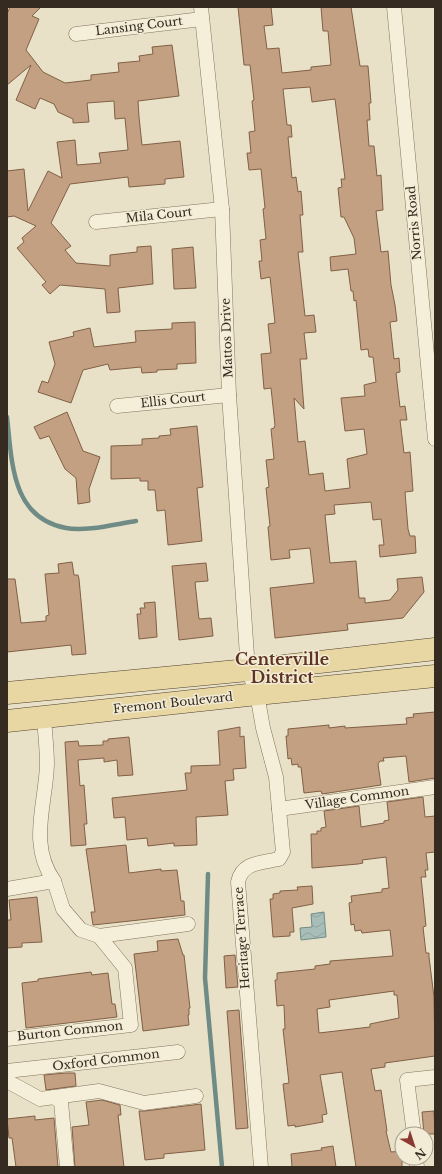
<svg xmlns="http://www.w3.org/2000/svg" width="442" height="1174" viewBox="0 0 442 1174" font-family="'Libre Baskerville',serif">
<defs>
<pattern id="water-waves" width="16" height="10" patternUnits="userSpaceOnUse"><rect width="16" height="10" fill="#a7beb8"/><path d="M0 5q4-4 8 0t8 0" fill="none" stroke="#90a39e"/></pattern>
</defs>
<rect width="100%" height="100%" fill="#e9e1c7"/>
<path fill="url(#water-waves)" stroke="#6f8b86" d="M324 912 326 937 301 940 300 928 312 927 311 914Z"/>
<g fill="none" stroke-linecap="round" stroke-linejoin="round">
<g stroke="#6f8b86" stroke-width="4.5">
<path d="M7 417C12 461 11 518 66 528 85 532 116 524 136 521"/>
<path d="M208 874 205 978 222 1167"/>
</g>
</g>
<g fill="#c3a081" stroke="#806046" fill-rule="evenodd">
<path d="M10 7H41L32 16 39 19 26 50 43 72 65 83 91 80V75L119 72 118 63 140 61 139 56 153 54 152 47 172 45 179 96 138 101 139 117 142 145 180 141 184 177 165 179V184L129 187 128 177 70 184 51 223 71 246 65 250 76 263 110 266V255L137 252V247L151 246 153 284 118 288 120 312 107 313 105 289 60 285 50 294 42 285 46 282 17 248 24 242 22 238 36 226 14 216 7 217V171L24 169 28 211 48 171 62 178 57 142 75 140 77 165 101 163 99 153 128 150 125 118 115 119 114 101 87 103 89 122 73 123V119L58 112 54 104 40 98 35 109 16 100 31 65 7 85V14Z"/>
<path d="M238 7H271L273 25 264 26 267 49 279 48 282 73 311 70V67L331 65 328 31H323L321 7H351L360 66H368L371 103H369L370 120H367L369 146H374L377 176 381 175 383 210 376 211 381 252 388 251 391 285 395 305 397 321 390 322 394 359 399 358 400 372 396 373 400 407 405 406 407 420H400L404 453 410 452 413 491 405 492 408 529 410 536H415L416 553 380 557 379 545H384L381 519 373 520 371 502 334 505 335 514 325 515 330 563 356 561 359 598H365V603L390 600 398 590 397 579 422 577 424 592 403 618 347 624 348 630 275 638 270 588 314 583 310 548 289 550 290 558 271 560 268 527 270 526 266 488 269 487 266 460 274 459 271 429 274 428 275 425 271 388 264 389 261 354 271 353 268 324 275 323 270 277 261 279 259 261H262L260 240 266 239 263 209 265 208 261 169 249 170 247 153H251L249 132 255 131 252 101 254 100 250 65H244ZM310 87 312 102 335 99 345 179H341L342 187 338 188 341 217H344L354 238 356 254 330 257 331 271 348 269 351 291H353L354 301 356 300 361 350 368 349 369 357H373L376 382 364 385 365 396 341 398 345 431 364 429 367 454 347 459 350 488 325 491 323 473 309 475 305 441 298 442 294 398 304 409 300 359H307L304 333 316 332 314 315 305 316 298 252H303L300 215H303L301 191 298 192 296 177 292 178 288 137H292L291 125H287L283 89Z"/>
<path d="M193 247 196 288 174 289 172 249Z"/>
<path d="M195 322 196 363 177 364V369L157 370V372L142 373 141 367 110 370 108 364 83 370 71 403 38 392 42 381 48 383 55 364 49 342 74 336 73 332 90 328 94 347 136 342 135 331 172 329V323Z"/>
<path d="M67 412 83 451 100 457 89 489 90 502 78 504 76 478 65 469 49 436 40 439 34 427Z"/>
<path d="M197 426 203 487 197 488 202 541 168 545 165 510 157 511 155 490H148V481H140V478L111 479V446L142 445V439L159 438V436L171 435 170 429Z"/>
<path d="M72 562 74 575H78L79 579 86 654 72 655 71 645 7 652V579H15L21 623 46 621V616L49 615 45 574 59 573 58 564Z"/>
<path d="M206 563 208 581 195 582 199 619 211 618 213 636 179 640 172 566Z"/>
<path d="M155 602 157 637 139 639 137 614H141L140 608H145L144 603Z"/>
<path d="M435 712V778L409 782 406 756 383 758 384 761H380L378 764 381 785 322 794 321 791 304 793 301 767H298V764L292 765 291 758 288 759 286 736H288V729L329 725V728L345 726V728L407 724 406 718 414 717 413 714Z"/>
<path d="M240 727V737L244 736 246 768 233 769 234 780 225 781 228 815 196 817 197 845 174 846V843L148 846 147 838 127 840 125 817 114 818 112 798 187 790 185 773H191V766L220 765 218 731Z"/>
<path d="M129 737 133 775 118 776 117 760 104 762V758L78 760 80 786 84 785 87 824H84L86 845 71 846 65 742 78 741 79 746 103 745V741H108V739Z"/>
<path d="M423 797 425 817 435 816V852L426 853 428 870H425L426 877H421L426 926 423 927 426 953H429V957L434 997 435 1056 385 1063V1067L371 1069 375 1091 381 1090 387 1131H386L391 1152 402 1151V1167H356L342 1072 320 1075 327 1114 322 1115 323 1122 295 1127V1125L288 1126 283 1084 289 1083 283 1029H285L284 1005 277 1006 275 980H277V973L315 969V966L330 964V961L393 956 390 930 362 933 361 930 355 931 354 924 351 925 349 903 352 902 351 896 382 892V889L389 888 386 857 362 860 363 863 358 864 312 868 311 834H317V831H321V828L326 827 324 811 359 806 361 827 384 823V821L389 820 387 802ZM394 991V995H397L399 1018 370 1024V1027L319 1033 317 1009 330 1007 329 1000Z"/>
<path d="M126 845 129 873 161 869V871L177 870 181 901H184L185 915 93 925 91 912H95L86 849Z"/>
<path d="M312 886 313 904 292 908 294 932H290V936L273 937 270 899H273V894L280 893V891L298 890 297 887Z"/>
<path d="M37 897 42 942 22 943V947L7 948V920H11L9 900Z"/>
<path d="M178 939 183 955H184L190 1008H189V1015H188L189 1025 143 1031 134 954 158 951 157 941Z"/>
<path d="M235 955 238 987 226 988 224 956Z"/>
<path d="M91 972 92 975 108 973 112 1004H115L117 1017 26 1028 22 983 38 981V979Z"/>
<path d="M239 1010 248 1128 236 1129 227 1011Z"/>
<path d="M66 1073H75L76 1086 46 1090 44 1075Z"/>
<path d="M102 1100 120 1105 121 1115H118L124 1167H75L72 1127 89 1125 86 1102Z"/>
<path d="M201 1104 205 1150 164 1154V1158L145 1160 139 1111H145Z"/>
<path d="M434 1111 435 1134H424L422 1112Z"/>
<path d="M35 1116V1120L54 1118 58 1167H16L12 1138H9L7 1119Z"/>
<path d="M333 1146 336 1167H292L291 1154 322 1150 321 1148Z"/>
</g>
<g fill="none" stroke-linecap="round" stroke-linejoin="round">
<defs>
<g id="street">
<path d="M201 7 222 209 229 395 248 670 257 694 263 728 276 777 283 852 279 859C261 863 242 862 238 882L261 1167"/>
<path d="M394 7 435 439"/>
<path d="M76 34 202 19"/>
<path d="M96 222 222 209"/>
<path d="M117 406 229 395"/>
<path d="M44 718C45 733 47 749 47 764 46 804 28 844 54 881"/>
<path d="M279 809 435 787"/>
<path d="M7 889 54 881 63 909 81 930 99 936 188 924"/>
<path d="M7 1039 131 1025 125 968 99 936"/>
<path d="M7 1071 178 1052"/>
<path d="M7 1081 40 1099 99 1091 144 1103 196 1096"/>
<path d="M54 1097 61 1102 67 1167"/>
<path d="M414 1134 407 1080 435 1077"/>
<path d="M416 1158 417 1167"/>
</g>
<g id="primary">
<path d="M7 693 248 670 435 649"/>
<path d="M7 721 257 694 435 676"/>
</g>
</defs>
<use href="#street" stroke="#83745e" stroke-width="15"/>
<use href="#primary" stroke="#514232" stroke-width="23"/>
<use href="#street" stroke="#f5eed9" stroke-width="14"/>
<use href="#primary" stroke="#e8d7a3" stroke-width="22"/>
</g>
<g text-anchor="middle" stroke-width="3" stroke-linejoin="round" paint-order="stroke">
<g font-size="12" fill="#352b20" stroke="#f2ebd5">
<text transform="translate(139 26) rotate(-7)" y="4">Lansing Court</text>
<text transform="translate(159 215) rotate(-6)" y="4">Mila Court</text>
<text transform="translate(414 223) rotate(-95)" y="4">Norris Road</text>
<text transform="translate(227 338) rotate(-92)" y="4">Mattos Drive</text>
<text transform="translate(173 400) rotate(-6)" y="4">Ellis Court</text>
<text transform="translate(173 703) rotate(-6)" y="4">Fremont Boulevard</text>
<text transform="translate(357 798) rotate(-8)" y="4">Village Common</text>
<text transform="translate(242 938) rotate(-94)" y="4">Heritage Terrace</text>
<text transform="translate(70 1031) rotate(-6)" y="4">Burton Common</text>
<text transform="translate(106 1060) rotate(-7)" y="4">Oxford Common</text>
</g>
<g font-size="16" font-weight="bold" fill="#5d3324" stroke="#f2ebd5">
<text x="282" y="665">Centerville<tspan x="282" dy="18">District</tspan></text>
</g>
</g>
<rect width="442" height="1174" fill="none" stroke="#352b20" stroke-width="16"/>
<g transform="translate(414 1146) rotate(141)"><circle r="19" fill="#f2ebd5" stroke="#a69e8d"/>
<path d="M0-3L7 15L0 10L-7 15Z" fill="#8c3934"/>
<text y="-6" font-size="11" font-weight="bold" text-anchor="middle" fill="#352b20">N</text>
</g>
</svg>
